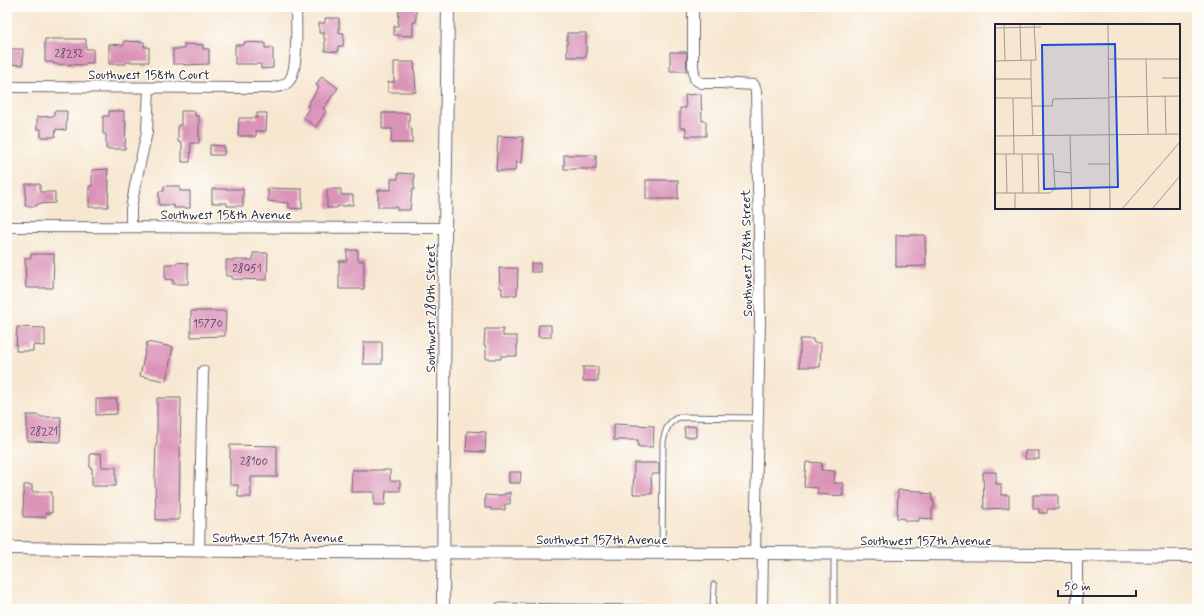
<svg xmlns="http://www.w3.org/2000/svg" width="1204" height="616" viewBox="0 0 1204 616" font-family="Mynerve,sans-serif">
<rect width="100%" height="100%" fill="#fdfcf7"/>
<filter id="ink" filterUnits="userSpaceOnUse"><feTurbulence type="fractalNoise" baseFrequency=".025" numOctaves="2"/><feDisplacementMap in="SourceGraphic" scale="8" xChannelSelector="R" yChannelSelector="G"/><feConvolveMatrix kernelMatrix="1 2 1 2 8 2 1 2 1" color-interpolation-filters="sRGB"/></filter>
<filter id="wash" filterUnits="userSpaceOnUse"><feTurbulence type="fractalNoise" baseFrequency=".012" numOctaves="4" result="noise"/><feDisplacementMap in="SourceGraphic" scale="16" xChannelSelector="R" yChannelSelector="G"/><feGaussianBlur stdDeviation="0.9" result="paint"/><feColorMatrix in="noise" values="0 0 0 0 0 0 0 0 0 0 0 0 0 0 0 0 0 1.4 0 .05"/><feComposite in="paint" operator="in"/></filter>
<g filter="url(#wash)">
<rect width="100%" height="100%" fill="#f7e7d1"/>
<g id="blocks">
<g fill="#da92b7">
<path d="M399 7H416V22H413V36L394 35V26H398Z"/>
<path d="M325 18H339V33H344L343 46H338V52L325 51V39H324V33H319V23H325Z"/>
<rect x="567" y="33" width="19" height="24"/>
<path d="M45 39H86V49H93V63H86V65L53 64V62H45Z"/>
<path d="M124 41 144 42V47H149V62H126V64H109V44L124 45Z"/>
<path d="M244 42 265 43V48H273V68L261 69V64H235V45H244Z"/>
<path d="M184 44 203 45V49H209V64L184 65V64H173V49H184Z"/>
<path d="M7 49H23V65L7 64Z"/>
<path d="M670 52H686L687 71H670Z"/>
<path d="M394 62H414L416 92H388V82H394Z"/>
<path d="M322 76 338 88 323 109 326 111 316 127 303 117 310 107 307 106 319 87 316 85Z"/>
<path d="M701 94 702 121H706V136H686V128H680V108H686L685 95Z"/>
<path d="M54 111H67L66 130 56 129 55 137H41V129H37V117L54 116Z"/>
<path d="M109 111H124V121H126L125 149H106V134H103V116H109Z"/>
<path d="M181 111H195V116H199V143H191L190 162H182V143L178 142V125H181Z"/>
<path d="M257 113H267L266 131H256V136H238L239 118H257Z"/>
<path d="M382 113H409V129H412V143H391L392 129H382Z"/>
<path d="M498 136 523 137 521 163 516 162 515 171H496Z"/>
<path d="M210 145 224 146V155H210Z"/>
<rect x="564" y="155" width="32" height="14"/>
<path d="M108 169 107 180H109L108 207H89V186H92V170Z"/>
<path d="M398 173 414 174V190H412L410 210H397V207H378V190H391V179H398Z"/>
<rect x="646" y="180" width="32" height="19"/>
<path d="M26 184H40V192H55V203L37 204V206H25Z"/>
<path d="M164 186H180V191H190V208H174V205H159V191H164Z"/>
<path d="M268 188 302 189V209L289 208V203L268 201Z"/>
<path d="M212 189H243V206H227V203H212Z"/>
<path d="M327 189H341V195H353V205H347V206H337V208H327Z"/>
<path d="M896 235H925L926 266 896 267Z"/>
<path d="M347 250H358V260L364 261V289H339V261H347Z"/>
<path d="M253 253H268L267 280 232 279V276H226V260H253Z"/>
<path d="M31 254H54L53 288H26L25 258H31Z"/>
<path d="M177 262 188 263V284H173V280L165 279V264H177Z"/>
<rect x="531" y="263" width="9" height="9"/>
<path d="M499 268H518L517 295H502V288H500Z"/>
<path d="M191 311H226L225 336 191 337Z"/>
<path d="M539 325H551V337H538Z"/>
<path d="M17 327 45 328V346L33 345V351H16Z"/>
<path d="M485 329H503V336H517V356H501V359H486V346H484Z"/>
<path d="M800 339H813L814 343H821L820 367H800Z"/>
<path d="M147 342 173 347 166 381 140 376Z"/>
<path d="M364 342H382V364H363Z"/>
<rect x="583" y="367" width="15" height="14"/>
<path d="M157 398H181L179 520H156L155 478 156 443H157Z"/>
<path d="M96 399H117V414L96 415Z"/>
<path d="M27 415H39V417H61L60 442 27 441Z"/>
<path d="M614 424 654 426 653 447H638V440H614Z"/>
<path d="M696 426V437H685L684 427Z"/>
<path d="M467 431 486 432 485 452 466 451Z"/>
<path d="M230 445 277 446V477H251V497H238V485H230Z"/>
<rect x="1025" y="451" width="14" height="8"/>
<path d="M101 453 102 467H116V486H92V468H90V454Z"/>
<path d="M806 462 822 463 821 470 835 471 834 483H843V496L817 494 818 488 804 487Z"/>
<path d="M634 463H659V474H651L652 494H633Z"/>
<path d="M352 470H390V481H400V491H386L385 505H374V492H351Z"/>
<path d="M509 472H521L520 483H509Z"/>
<path d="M983 472H996V484H1001V495H1009V508L984 509Z"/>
<path d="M24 485H32V492H52V513H46V517H23Z"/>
<path d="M898 490 922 491V493L932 494V501H934V509H932V519L919 518V521H905V519L897 518Z"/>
<path d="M510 492V504H505V510H491V508H485V495L499 496Z"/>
<path d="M1033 495H1058V509H1047V513H1039V509H1033Z"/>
</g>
</g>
</g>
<g filter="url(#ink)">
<use href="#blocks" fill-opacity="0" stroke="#6d6770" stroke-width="1"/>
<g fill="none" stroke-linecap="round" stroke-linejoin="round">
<defs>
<g id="service">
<path d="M662 553 663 442C666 429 667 423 679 417L757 418"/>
<path d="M498 609V606L713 609"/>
<path d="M713 609 714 585"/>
<path d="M834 609V554"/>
</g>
<g id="minor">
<path d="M693 7V66L695 79 701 83H720L754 85 756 91 759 231 760 321 755 553"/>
<path d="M7 87 269 88C276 87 284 87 289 81 299 69 296 24 296 7"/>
<path d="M7 227 445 228"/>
<path d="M131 227V209L135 186 147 132 149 88"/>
<path d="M199 551 203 371"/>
<path d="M1077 556V609"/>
<path d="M762 609 763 553"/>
</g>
<g id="tertiary">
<path d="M7 548 313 552 763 553 1197 556"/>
<path d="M443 609 445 233 448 7"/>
</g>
</defs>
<use href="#service" stroke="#6d6770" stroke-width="7"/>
<use href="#minor" stroke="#6d6770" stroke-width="12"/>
<use href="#tertiary" stroke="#6d6770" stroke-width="14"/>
<use href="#service" stroke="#fff" stroke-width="5"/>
<use href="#minor" stroke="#fff" stroke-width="10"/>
<use href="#tertiary" stroke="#fff" stroke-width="12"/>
</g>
</g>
<g text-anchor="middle" stroke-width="3" stroke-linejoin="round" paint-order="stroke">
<g font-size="11" fill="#503e5a">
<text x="69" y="57">28232</text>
<text x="247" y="272">28051</text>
<text x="208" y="327">15770</text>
<text x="44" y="435">28221</text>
<text x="254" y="465">28100</text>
</g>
<g font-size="13" fill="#22223b" stroke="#fdfcf7">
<text x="149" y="79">Southwest 158th Court</text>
<text x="226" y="219">Southwest 158th Avenue</text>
<text transform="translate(746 253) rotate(-91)" y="5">Southwest 278th Street</text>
<text transform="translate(430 308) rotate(-90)" y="5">Southwest 280th Street</text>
<text x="278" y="542">Southwest 157th Avenue</text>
<text x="602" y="544">Southwest 157th Avenue</text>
<text x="926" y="545">Southwest 157th Avenue</text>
</g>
</g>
<g transform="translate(995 24)">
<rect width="185" height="185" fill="#f7e7d1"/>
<path fill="none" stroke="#a29895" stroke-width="1" d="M9 0 10 37M25 0 26 37M113 0 115 185M0 4 46 3M113 35H185M151 35 153 110M0 37 41 36 39 0M167 54H185M0 55H36V36M36 55 38 112M170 72 171 110M114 73 185 72M0 74H37M18 74 19 130M37 82H57L58 75 113 74M75 111 77 185M0 112 185 110M0 130H58L60 165 55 169H0M11 130 12 169M27 130 28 169M43 130 44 169M93 140H114M59 147 76 149M95 164V185M20 169V185M127 185 185 118M157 185 185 152"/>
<path fill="#1d4ed8" fill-opacity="0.15" stroke="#1d4ed8" stroke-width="2" d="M120 20 123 163 49 165 47 21Z"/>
<rect width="185" height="185" fill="none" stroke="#22223b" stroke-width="2"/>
</g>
<rect width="1204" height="616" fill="none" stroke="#fdfcf7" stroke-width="24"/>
<path d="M1058 590v6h78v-6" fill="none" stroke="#22223b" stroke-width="2"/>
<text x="1064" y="590" font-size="12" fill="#22223b" stroke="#fdfcf7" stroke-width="3" paint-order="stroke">50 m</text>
</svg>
